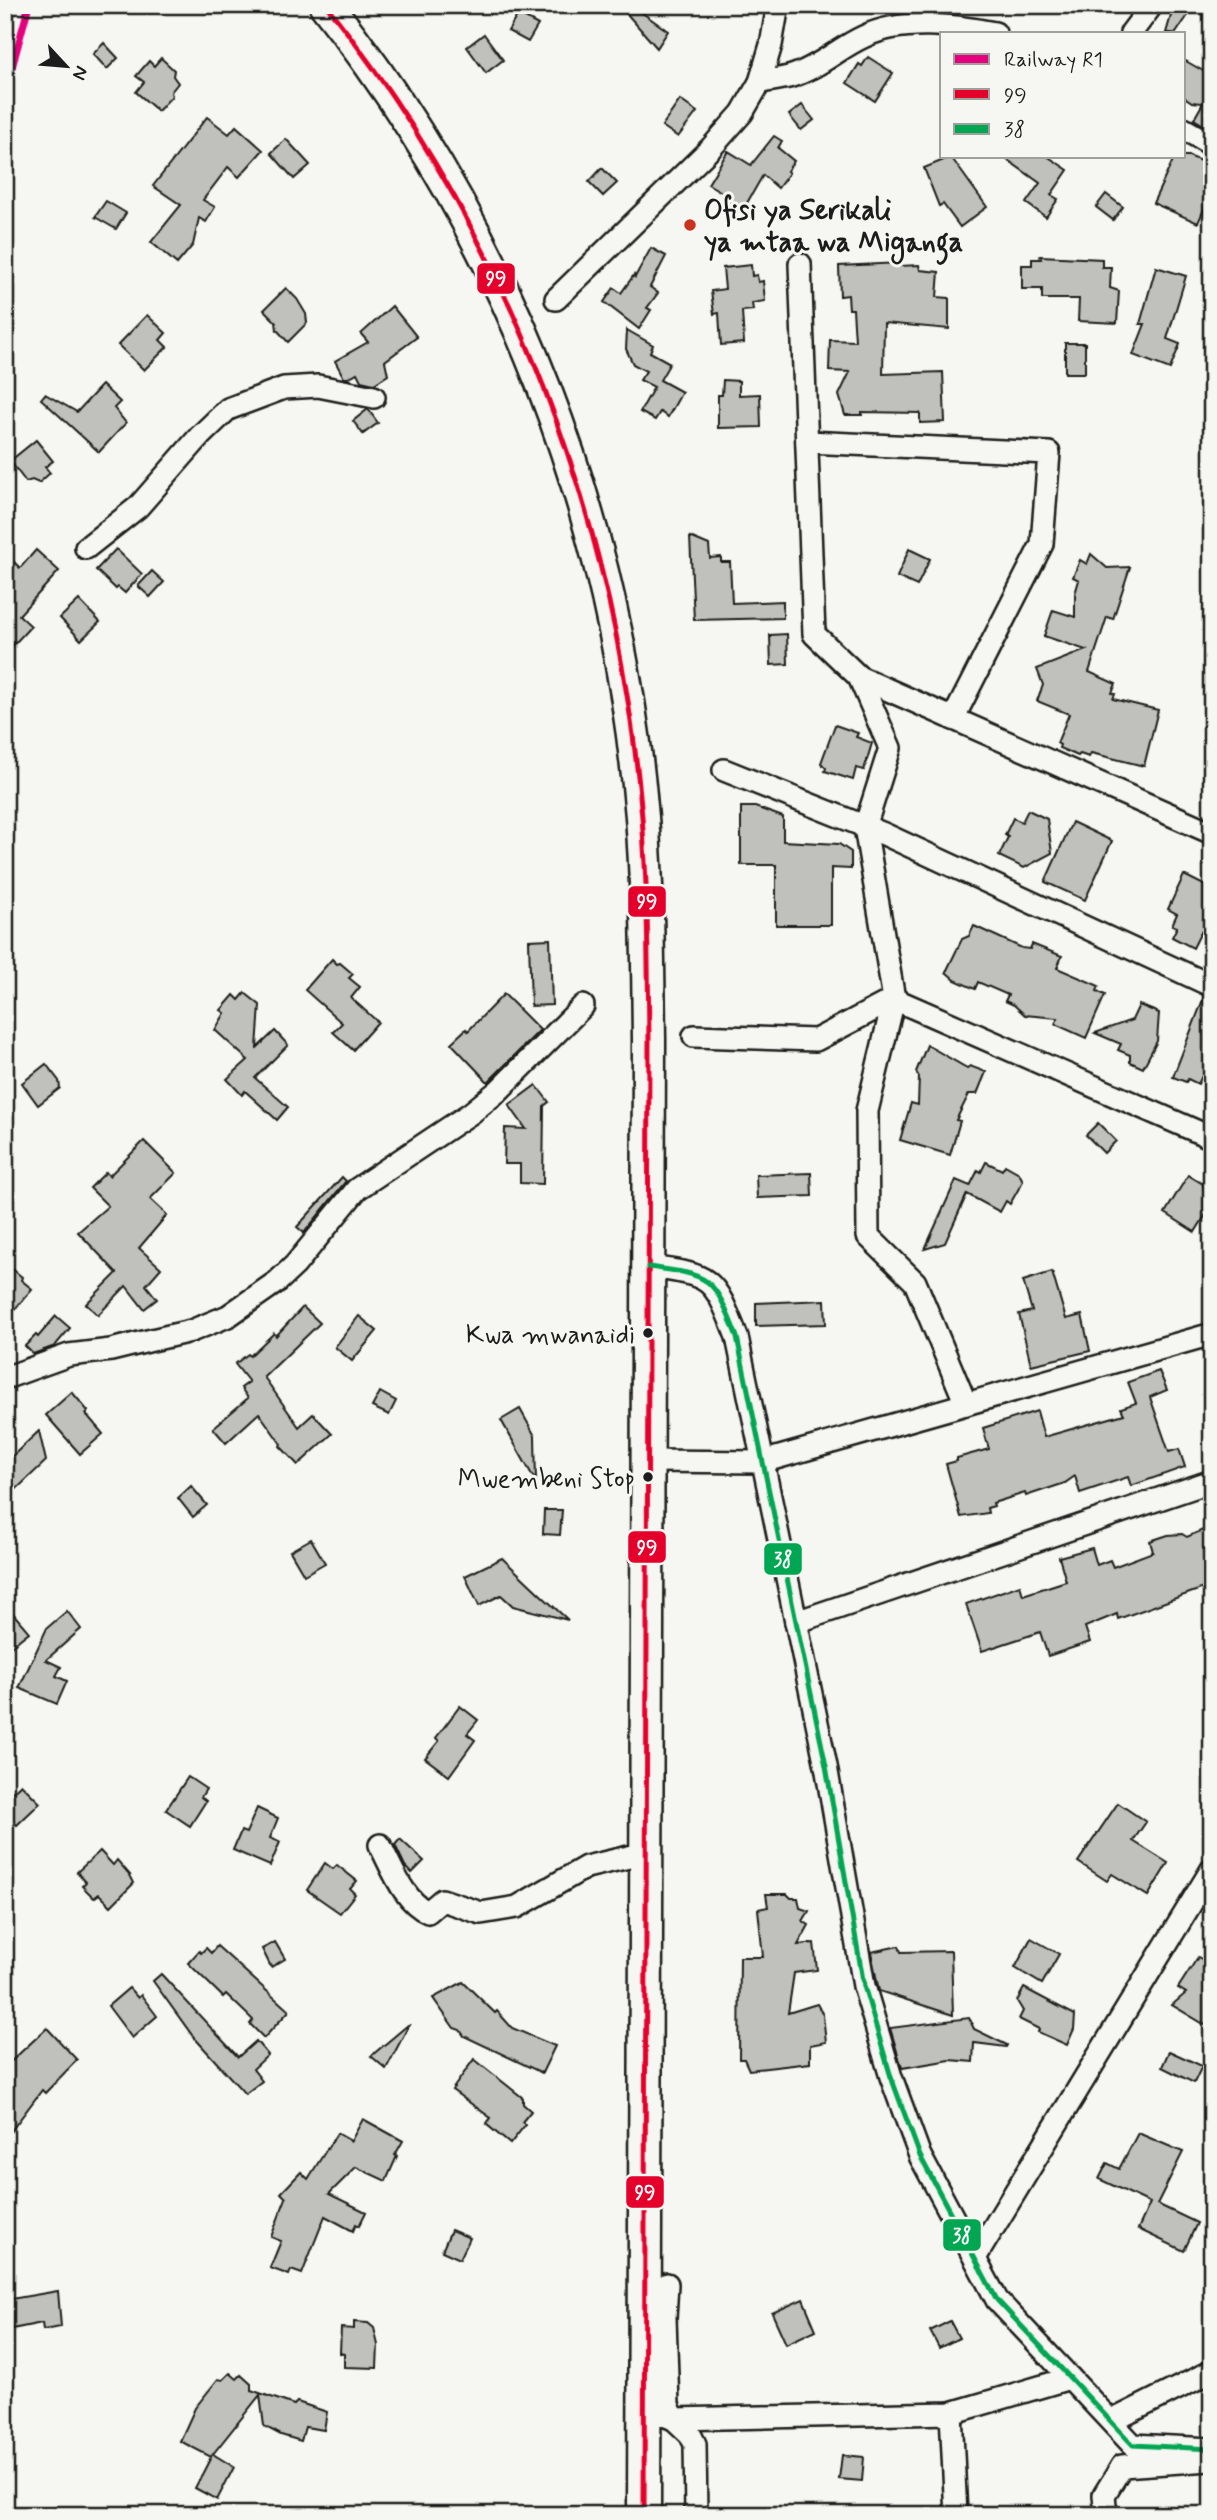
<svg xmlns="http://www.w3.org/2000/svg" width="1217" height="2520" viewBox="0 0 1217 2520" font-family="Mynerve,sans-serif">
<rect width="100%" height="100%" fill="#f6f6f2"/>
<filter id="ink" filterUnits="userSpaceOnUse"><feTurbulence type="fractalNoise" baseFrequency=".0143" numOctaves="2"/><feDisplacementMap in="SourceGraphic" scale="14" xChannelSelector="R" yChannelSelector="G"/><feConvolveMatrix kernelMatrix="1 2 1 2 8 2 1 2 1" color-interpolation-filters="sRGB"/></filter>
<g filter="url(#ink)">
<g fill="#c0c0bd" stroke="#1c1c1c" stroke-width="2">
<path d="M619 5H631L668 31 657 48Z"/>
<path d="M1174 5H1195L1176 33H1166Z"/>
<path d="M518 14 538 25 528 42 508 31Z"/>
<path d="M484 34 503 60 486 73 467 47Z"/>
<path d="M104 43 118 58 107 69 93 54Z"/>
<path d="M868 57 893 73 875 101 847 83 859 64 862 66Z"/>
<path d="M161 58 174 70 173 76 178 83 171 92 172 96 158 111 136 92 144 82 136 76 149 61 154 66Z"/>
<path d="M1184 60 1212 76V130L1194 119 1203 103 1192 102 1184 97Z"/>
<path d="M680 100 697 112 678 137 662 126Z"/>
<path d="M802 105 814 120 801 130 789 115Z"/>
<path d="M207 117 229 134 236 126 263 150 239 177 228 167 203 200 215 207 206 222 199 218 193 245 177 264 151 242 181 205 153 186Z"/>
<path d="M774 136 782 141 778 148 794 161 787 171 789 173 778 188 763 175 743 210 727 201 730 197 708 184 728 151 751 165Z"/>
<path d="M286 139 310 165 294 179 271 153Z"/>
<path d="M1002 156H1047L1068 170 1051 195 1058 199 1046 217 1026 203 1040 183Z"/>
<path d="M1175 156H1189L1212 166V191L1198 223 1153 203Z"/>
<path d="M951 157 987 207 960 227 943 204 939 206 924 168Z"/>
<path d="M602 168 617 183 603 196 589 182Z"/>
<path d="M1106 194 1123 207 1113 220 1096 207Z"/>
<path d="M106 201 126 213 116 229 95 217Z"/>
<path d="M651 248 666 256 650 287 658 293 647 308 651 310 639 329 604 302 614 288 621 293 634 275 635 277Z"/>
<path d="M1040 256 1102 259V267H1111L1110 288 1119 291 1117 323 1078 321 1079 299H1042V289H1022V265H1032V259H1041Z"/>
<path d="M900 263V266L919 265 920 270 939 272 937 297 949 298V329L884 323 883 374 943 372 945 422 920 423V413L862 412V415H845L839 395 850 372 829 371 830 340 855 341 853 309H849L848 295 840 296 839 266Z"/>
<path d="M751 265 752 276 757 275 758 282 763 281 765 301 752 303 753 310 742 311 744 343 721 345 719 313 714 314 711 291 725 289 723 268Z"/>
<path d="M1156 267 1186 276 1167 339 1180 344 1170 369 1133 355 1145 324H1140Z"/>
<path d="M286 288 297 299 306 314 307 323 288 342 277 330 276 322 264 310Z"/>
<path d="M392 306 417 337 385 361 388 375 374 384 361 381 357 373 348 378H344L335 361 368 342 361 334Z"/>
<path d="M147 315 166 333 160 340 167 347 144 370 118 345Z"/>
<path d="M627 330 653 345 650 352 670 363 660 380 682 392 668 417 660 412 655 420 640 412 654 387 640 380 646 371 633 364 626 349Z"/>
<rect x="1065" y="343" width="20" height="30"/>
<path d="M723 380 739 381V395L760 394 761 427 718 428V395H722Z"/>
<path d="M102 385 120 402 114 408 126 423 99 452 41 399 45 394 77 412Z"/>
<path d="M368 409 378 423 363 434 353 421Z"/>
<path d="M36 440 53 461 45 467 50 473 39 483 32 480 26 482 10 461Z"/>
<path d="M690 537 709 545 710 558 721 557V562H730L732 603 783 601V618L694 620Z"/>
<path d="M116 549 142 574 125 593 118 587 116 589 96 570Z"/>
<path d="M909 549 930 559 917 586 897 577Z"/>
<path d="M36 550 59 571 19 615 31 626 5 654V553L20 568Z"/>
<path d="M1091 554 1107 568 1130 567 1113 619 1107 617 1089 672 1116 684 1112 693 1115 694 1113 699 1158 710 1144 766 1091 753 1089 757 1080 754 1078 756 1059 748 1060 745 1057 743 1069 714 1037 701 1043 685 1037 669 1086 650 1044 636 1053 610 1075 617V594L1079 580 1073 577 1080 560 1087 564Z"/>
<path d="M152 571 164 582 150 597 138 586Z"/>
<path d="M79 600 100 622 81 640 60 618Z"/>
<path d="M787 634 788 664 771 665 770 635Z"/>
<path d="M835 725 858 733 856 737 872 743 864 770 856 768 853 780 825 771 826 768 821 763Z"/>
<path d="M741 807H755L783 817V841L839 844 851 852V869L831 868V925H776V865H741Z"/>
<path d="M1028 810 1047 819 1052 853 1024 868 999 856 1008 837 1005 835 1013 818 1022 822Z"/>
<path d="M1072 822 1112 841 1085 900 1045 882Z"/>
<path d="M1184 875 1208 887 1206 897 1212 900V922L1206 935 1201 932 1193 948 1172 937 1177 927 1172 925 1177 914 1168 909Z"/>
<path d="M974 926 1022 948 1030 949 1032 944 1062 956 1057 968 1099 986 1097 991 1105 995 1086 1038 1055 1024 1058 1018 1025 1015 1014 1005 1005 1001 1008 995 978 982 975 989 955 980 946 972 962 939 969 936Z"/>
<path d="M550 939 552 1005 531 1006 529 940Z"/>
<path d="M332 959 337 964 340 963 353 974 349 978 360 987 351 998 378 1022 353 1050 333 1032 342 1023 305 990Z"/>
<path d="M245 993 260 1005 257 1048 275 1031 288 1045 255 1078 288 1107 277 1120 245 1091 242 1095 227 1079 248 1060 215 1030 225 1013 221 1010 234 995 239 1000Z"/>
<path d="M504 994 540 1030 488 1082 451 1043 466 1029 468 1031Z"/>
<path d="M1204 997 1212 999V1063L1205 1077 1202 1076 1198 1084 1188 1079 1186 1082 1173 1077Z"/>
<path d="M1139 1005 1159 1013 1157 1041 1143 1068 1130 1062V1055L1118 1050 1121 1044 1095 1033 1132 1020Z"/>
<path d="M927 1045 967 1068 970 1066 986 1072 977 1094H969L956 1120 960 1121 950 1155 900 1140 911 1103 918 1105 919 1077 916 1072Z"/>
<path d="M46 1064 59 1081 60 1088 38 1105 22 1083Z"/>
<path d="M536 1085 549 1102 544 1106 543 1184 520 1183V1164H504L505 1128 526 1129 509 1105Z"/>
<path d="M1098 1123 1116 1141 1104 1153 1086 1135Z"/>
<path d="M144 1141 176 1173 150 1199 167 1215 139 1248 161 1268 146 1285 157 1299 144 1309 126 1286 98 1315 86 1304 117 1273 78 1232 108 1206 90 1188 106 1172 109 1176Z"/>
<path d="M986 1162 1002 1170 1005 1165 1019 1173 1023 1181 1010 1204 1006 1201 1000 1212 967 1194 945 1243 925 1249 956 1180 970 1186 978 1170 981 1172Z"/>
<path d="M811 1173 812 1196 757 1198 756 1175Z"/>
<path d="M1188 1175 1203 1184 1204 1189 1212 1194V1205L1195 1232 1165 1213Z"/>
<path d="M342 1177 346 1181 304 1233 297 1227Z"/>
<path d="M5 1263 22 1277 21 1280 32 1289 5 1321Z"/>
<path d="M1052 1272 1066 1319 1082 1315 1090 1351 1031 1365 1019 1314 1032 1311 1023 1281Z"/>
<path d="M825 1300 826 1324 756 1326V1303Z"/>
<path d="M303 1307 320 1323 264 1377 299 1427 313 1414 332 1434 298 1465 280 1446 281 1444 259 1413 226 1443 213 1428 248 1398 241 1388 249 1382 235 1364 248 1354 250 1356 274 1333 276 1336Z"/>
<path d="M56 1316 70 1328 55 1346 33 1354 25 1346 36 1335 38 1337Z"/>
<path d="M359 1316 377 1331 352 1361 335 1347Z"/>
<path d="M1159 1371 1167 1390 1150 1397 1169 1452 1179 1449 1185 1467 1131 1486 1128 1477 1080 1493 1075 1476 1065 1483 1026 1496 1025 1493 993 1503 994 1506 987 1508 988 1513 961 1517 946 1464 957 1461V1458L989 1449 983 1428 1037 1411 1044 1437 1124 1414 1121 1408 1136 1403 1128 1382Z"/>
<path d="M72 1392 88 1411 86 1414 103 1434 80 1454 46 1415Z"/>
<path d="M380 1392 396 1401 389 1415 372 1407Z"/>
<path d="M520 1409 535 1436 536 1482 501 1420Z"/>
<path d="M39 1431 46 1461 5 1500V1463Z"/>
<path d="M191 1486 207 1505 193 1517 178 1498Z"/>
<path d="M544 1510H562L560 1535 543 1534Z"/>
<path d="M1212 1526V1585L1118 1619 1117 1614 1085 1627 1090 1642 1048 1656 1040 1632 982 1651 966 1604 1020 1585 1023 1595 1066 1581 1059 1557 1092 1548 1097 1565 1110 1560 1113 1567 1153 1552 1150 1541 1168 1535 1182 1534 1187 1537Z"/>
<path d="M311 1539 325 1563 304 1575 290 1551Z"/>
<path d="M502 1558 541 1595 568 1620 513 1606 501 1595 479 1606 465 1576Z"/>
<path d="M5 1604 29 1632 5 1651Z"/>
<path d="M67 1611 81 1629 46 1660 61 1667 56 1676 67 1681 57 1704 19 1688 47 1628Z"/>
<path d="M460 1706 478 1720 467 1734 475 1740 449 1776 425 1758 439 1741 436 1738Z"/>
<path d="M188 1777 206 1789 201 1797 206 1801 190 1826 166 1810Z"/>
<path d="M21 1784 40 1803 17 1825 5 1813V1799Z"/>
<path d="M1118 1803 1146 1822 1133 1841 1168 1863 1148 1896 1112 1874 1107 1881 1078 1862Z"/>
<path d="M257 1808 278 1818 270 1838 280 1842 270 1866 233 1850 241 1831 246 1833Z"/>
<path d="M400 1839 424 1861 412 1873 405 1866 395 1845Z"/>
<path d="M100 1851 113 1865 117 1860 130 1875 134 1883 111 1906 99 1894 94 1898 82 1886 86 1882 77 1872Z"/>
<path d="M325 1863 333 1869 337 1865 357 1881 350 1889 355 1894 340 1913 307 1890Z"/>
<path d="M766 1894H787L791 1898H798L800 1908 809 1911 803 1921 809 1925 798 1945 814 1943 817 1970 794 1973 788 2013 817 2004 823 2015 826 2042 810 2045V2063L749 2070 744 2059H739L740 1957H763L758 1909 768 1907Z"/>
<path d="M1031 1938 1059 1954 1042 1984 1015 1968Z"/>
<path d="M275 1942 285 1959 271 1967 262 1949Z"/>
<path d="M217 1946 289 2011 264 2038 250 2024 253 2020 226 1994 223 1997 188 1963 199 1951 201 1953 206 1948 211 1953Z"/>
<path d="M899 1946 901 1952 951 1951 953 2015 879 1991 871 1952Z"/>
<path d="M1198 1957 1212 1965V2029L1172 2005 1186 1993 1178 1988Z"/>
<path d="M161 1974 238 2057 256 2041 268 2055 253 2069 262 2081 245 2094 192 2035 153 1981Z"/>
<path d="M463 1982 495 2013 497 2011 512 2028 555 2046 542 2073 464 2036 460 2030 454 2028 433 1998Z"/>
<path d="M129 1988 138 1998 141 1995 157 2016 132 2038 108 2006Z"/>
<path d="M1024 1988 1075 2015 1074 2029 1067 2045 1038 2032 1039 2029 1019 2019 1023 2011 1017 2001Z"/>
<path d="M969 2018 974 2029 1007 2045 1006 2047 974 2043 973 2062 950 2060 902 2068 890 2028Z"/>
<path d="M408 2025H409L386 2069 371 2056Z"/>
<path d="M47 2028 77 2060 45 2093 42 2090 5 2139V2067Z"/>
<path d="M1169 2051 1202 2066 1194 2083 1162 2067Z"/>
<path d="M474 2059 523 2098V2104L531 2111 522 2122 525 2125 510 2144 486 2124 491 2118 452 2090Z"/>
<path d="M363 2119 403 2141 395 2155 397 2156 386 2181 356 2167 329 2194 366 2212 359 2226 356 2224 353 2231 325 2216 302 2274 291 2270 289 2275 270 2268 281 2241 271 2237 286 2198 281 2193 301 2172 308 2179 337 2133 351 2141Z"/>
<path d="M1138 2133 1183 2152 1157 2204 1197 2223 1184 2251 1138 2229 1150 2203 1099 2179 1107 2163 1119 2169Z"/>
<path d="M451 2230 470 2238 460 2259 442 2251Z"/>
<path d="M58 2291 61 2327 43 2330 42 2323 12 2329 8 2315 5 2316V2300Z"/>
<path d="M803 2299 816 2330 786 2344 772 2313Z"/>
<path d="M950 2321 959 2338 939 2348 930 2331Z"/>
<path d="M354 2322 368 2323 374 2328 378 2345 377 2368 344 2367V2354L340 2353 341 2328 354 2329Z"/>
<path d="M230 2373 237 2379 241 2375 251 2384V2390L294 2405 297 2402 327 2412 324 2430 305 2427 301 2441 281 2435 264 2426 260 2395 213 2454 234 2467 217 2500 195 2488 212 2455 211 2457 180 2441 195 2408 218 2379 223 2380Z"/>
<path d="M842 2455 864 2457 862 2481 839 2479Z"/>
</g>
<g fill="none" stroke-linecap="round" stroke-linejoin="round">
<defs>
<g id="minor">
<path d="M1131 33 1152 5"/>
<path d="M760 82C771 80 782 79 792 76 818 68 839 48 863 37 903 18 953 25 995 33"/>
<path d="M1184 129 1212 145"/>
<path d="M800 264 814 634 859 677 890 748 865 827 894 999 867 1111 868 1236 915 1282 966 1404"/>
<path d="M556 299 711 148 742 113 760 82 771 45 778 5"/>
<path d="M807 442 1049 453 1042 544 953 719"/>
<path d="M86 548 138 507 200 436 228 409 284 388 318 386 374 397"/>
<path d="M859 677 1212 833"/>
<path d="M724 770 884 834 1212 986"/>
<path d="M694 1036 816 1040 894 999 1212 1138"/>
<path d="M648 1267C712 1275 713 1276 737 1337L826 1766 864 1986 891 2077 920 2156 997 2300 1133 2445 1212 2449"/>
<path d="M5 1378 69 1355 111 1350 152 1340 191 1331 228 1316 278 1281 295 1265 357 1189 471 1113 498 1091 583 1006"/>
<path d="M647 1461 762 1462 1205 1336 1212 1337"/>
<path d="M796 1622 1212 1481"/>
<path d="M380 1845C392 1868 404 1902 428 1912L442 1900 481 1913 517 1907 586 1867 646 1853"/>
<path d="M975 2258 1212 1869"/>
<path d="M667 2284 665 2318 668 2405 674 2419 690 2434 695 2444 696 2515"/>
<path d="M645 2408 674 2419 951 2413 1070 2378"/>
<path d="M951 2413 956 2515"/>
<path d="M1112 2421 1212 2371"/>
<path d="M1106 2515 1104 2495 1122 2466 1210 2460"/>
</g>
<path id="highway" d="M326 5C511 239 617 521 642 817 648 891 648 966 649 1040L644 2515"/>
</defs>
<use href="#minor" stroke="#1c1c1c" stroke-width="26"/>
<use href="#highway" stroke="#1c1c1c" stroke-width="37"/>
<use href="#minor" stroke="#f6f6f2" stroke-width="21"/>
<use href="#highway" stroke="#f6f6f2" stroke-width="32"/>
<defs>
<path id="bus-1" d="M326 5C511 239 617 521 642 817 648 891 648 966 649 1040L644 2515"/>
<path id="bus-2" d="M648 1267C712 1275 713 1276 737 1337L826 1766 864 1986 891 2077 920 2156 997 2300 1133 2445 1212 2449"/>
</defs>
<use href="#bus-1" stroke="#f6f6f2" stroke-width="10"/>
<use href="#bus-2" stroke="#f6f6f2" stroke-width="10"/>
<use href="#bus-1" stroke="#e4002b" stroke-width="5"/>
<use href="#bus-2" stroke="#00a651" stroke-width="5"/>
<defs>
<path id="rail-1" d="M5 93 29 5"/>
</defs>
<use href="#rail-1" stroke="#f6f6f2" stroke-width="12"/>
<use href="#rail-1" stroke="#e5007d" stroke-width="7"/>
</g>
</g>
<circle fill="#c8321e" stroke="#f6f6f2" stroke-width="2.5" cx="690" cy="225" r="7"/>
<g fill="#1c1c1c" stroke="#f6f6f2" stroke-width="2.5">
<circle cx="648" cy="1333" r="6"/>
<circle cx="648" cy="1477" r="6"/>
</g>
<g text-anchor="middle" stroke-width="6" stroke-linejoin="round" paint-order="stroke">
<g font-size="26" fill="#1c1c1c" stroke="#f6f6f2" text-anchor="end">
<text x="635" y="1343">Kwa mwanaidi</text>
<text x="635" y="1487">Mwembeni Stop</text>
</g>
<g font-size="28" font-weight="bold" fill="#1c1c1c" stroke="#f6f6f2" text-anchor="start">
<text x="704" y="219">Ofisi ya Serikali<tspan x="704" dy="32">ya mtaa wa Miganga</tspan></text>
</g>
</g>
<g stroke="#f6f6f2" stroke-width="2.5">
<rect x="476" y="262" width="40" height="33" rx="7" fill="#e4002b"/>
<rect x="627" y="885" width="40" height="33" rx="7" fill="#e4002b"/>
<rect x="627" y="1530" width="40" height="34" rx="7" fill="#e4002b"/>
<rect x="763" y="1542" width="40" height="34" rx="7" fill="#00a651"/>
<rect x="625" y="2175" width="40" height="34" rx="7" fill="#e4002b"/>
<rect x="942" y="2218" width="40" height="34" rx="7" fill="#00a651"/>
</g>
<g font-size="19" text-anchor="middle" font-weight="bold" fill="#fff">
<text x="496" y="285">99</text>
<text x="647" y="908">99</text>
<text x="647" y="1554">99</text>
<text x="783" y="1566">38</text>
<text x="645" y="2199">99</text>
<text x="962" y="2242">38</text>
</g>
<rect width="1217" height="2520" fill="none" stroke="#f6f6f2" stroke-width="28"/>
<rect x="14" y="14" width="1189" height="2492" fill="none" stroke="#1c1c1c" stroke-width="2.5" filter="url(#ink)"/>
<rect x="940" y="32" width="245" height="126" fill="#f6f6f2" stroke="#9f9f9c" stroke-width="2"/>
<rect x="954" y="54" width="35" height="10" fill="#e5007d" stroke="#9f9f9c" stroke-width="2"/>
<text x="1004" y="66" font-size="21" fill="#1c1c1c">Railway R1</text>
<rect x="954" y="89" width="35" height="10" fill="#e4002b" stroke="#9f9f9c" stroke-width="2"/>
<text x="1004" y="102" font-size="21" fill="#1c1c1c">99</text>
<rect x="954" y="124" width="35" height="10" fill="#00a651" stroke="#9f9f9c" stroke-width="2"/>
<text x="1004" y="136" font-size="21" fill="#1c1c1c">38</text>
<g transform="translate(66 66) rotate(116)" stroke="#f6f6f2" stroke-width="5" paint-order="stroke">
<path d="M0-5L12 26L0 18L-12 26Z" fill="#1c1c1c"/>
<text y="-10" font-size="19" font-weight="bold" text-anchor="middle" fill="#1c1c1c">N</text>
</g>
</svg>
